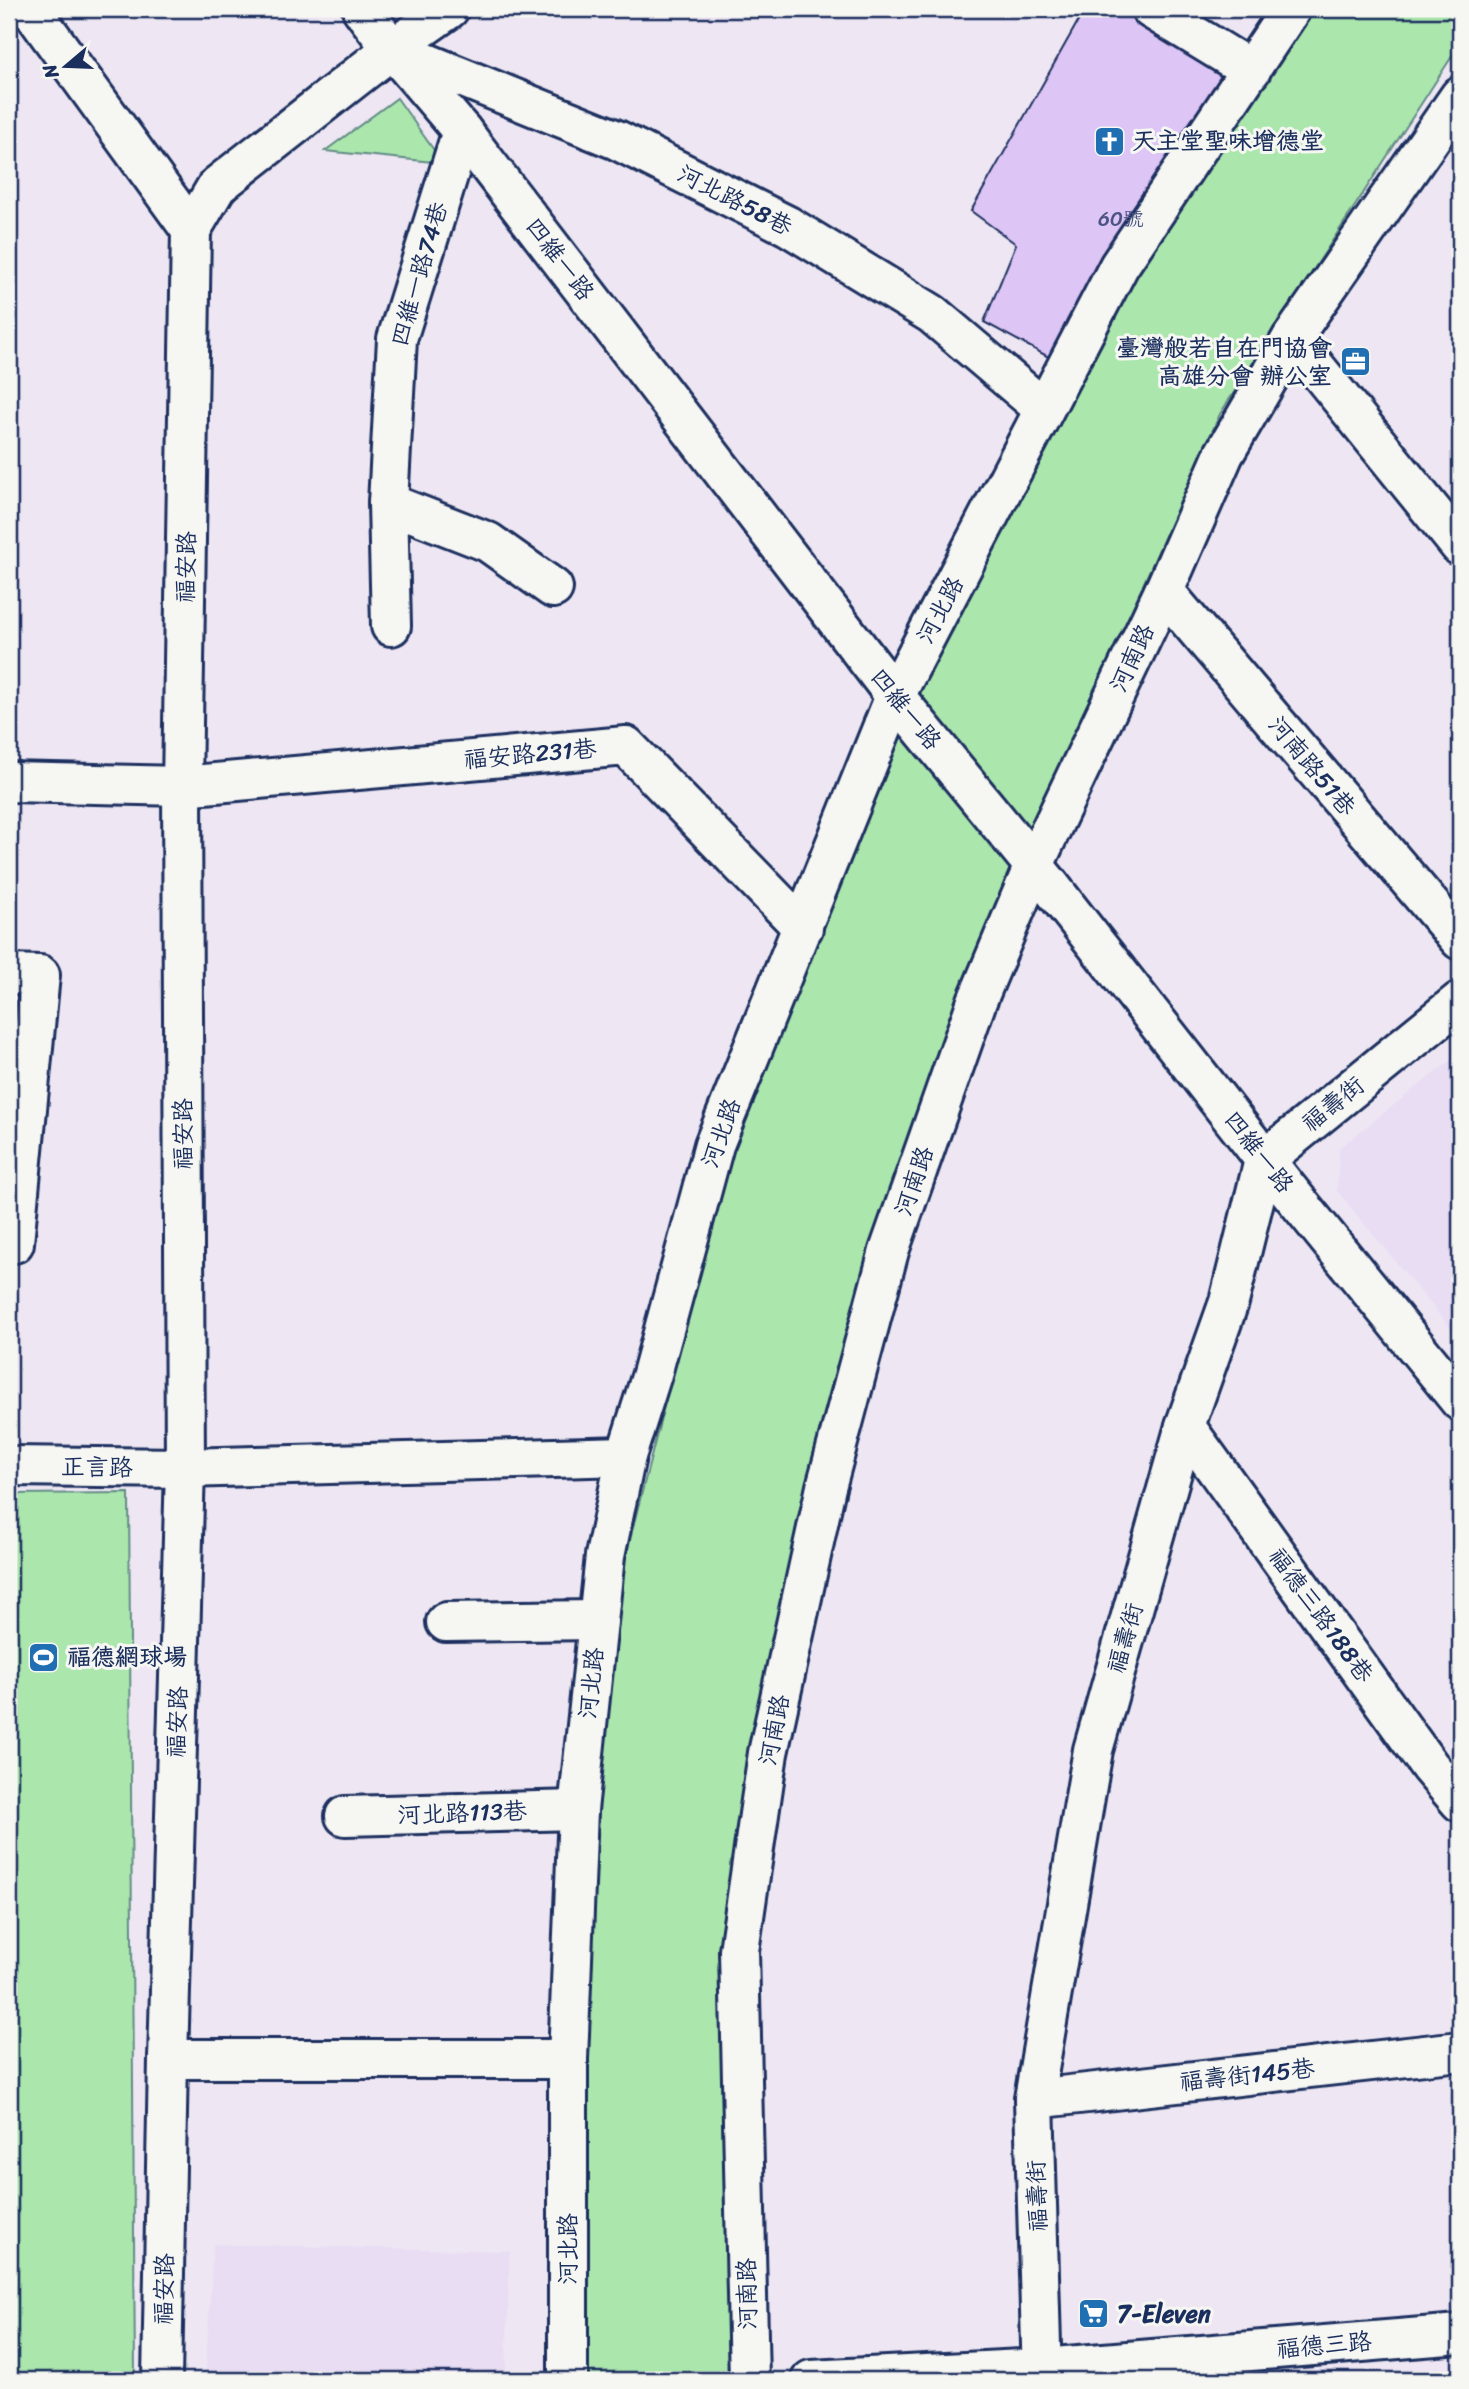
<svg xmlns="http://www.w3.org/2000/svg" width="1469" height="2389" viewBox="0 0 1469 2389" font-family="Sriracha,'LXGW WenKai TC',sans-serif">
<rect width="100%" height="100%" fill="#eee7f3"/>
<filter id="ink" filterUnits="userSpaceOnUse"><feTurbulence type="fractalNoise" baseFrequency=".0143" numOctaves="2"/><feDisplacementMap in="SourceGraphic" scale="14" xChannelSelector="R" yChannelSelector="G"/><feConvolveMatrix kernelMatrix="1 2 1 2 8 2 1 2 1" color-interpolation-filters="sRGB"/></filter>
<g filter="url(#ink)">
<g fill="#e9ddf4">
<path d="M1460 1053V1340L1337 1191 1339 1148Z"/>
<path d="M213 2244 510 2251 506 2380H205Z"/>
</g>
<g fill="#abe7ad" stroke="#638b86" stroke-width="2">
<path d="M1310 9H1460V44L1220 414 960 991 876 1244 723 1956 728 2380H561L593 1797 625 1558 730 1150 899 729 1131 281Z"/>
<path d="M397 98 443 163 325 151Z"/>
<path d="M129 1493 135 2380H9V1494Z"/>
</g>
<path fill="#ddc5f5" stroke="#1b2f5e" stroke-width="2" d="M1085 9H1151L1251 70 1067 367 984 322 1016 244 971 211Z"/>
<g fill="none" stroke-linecap="round" stroke-linejoin="round">
<defs>
<g id="street">
<path d="M31 9 191 230"/>
<path d="M1151 9 1251 70"/>
<path d="M392 49 617 140 788 226 932 314 1044 409"/>
<path d="M1292 338 1460 546"/>
<path d="M388 503 488 542 553 588"/>
<path d="M1164 591 1460 940"/>
<path d="M391 626 388 503 397 339 462 131"/>
<path d="M9 782 182 786 626 746 803 928"/>
<path d="M9 974 40 975 14 1243 9 1244"/>
<path d="M1185 1426 1430 1767 1460 1802"/>
<path d="M9 1466 185 1468 626 1456"/>
<path d="M446 1622 597 1620"/>
<path d="M345 1816 578 1810"/>
<path d="M168 2059H568"/>
<path d="M1034 2099 1460 2051"/>
<path d="M162 2380 168 2059 185 1468 182 786 191 230 217 186 392 49 449 9"/>
<path d="M568 2380V2059L578 1810 605 1556 626 1456 652 1374 714 1145 895 696 1119 266 1291 9"/>
<path d="M749 2380 739 1951 768 1753 826 1487 889 1251 977 1001 1034 865 1164 591 1224 454 1292 338 1460 96"/>
<path d="M811 2380 1042 2368 1460 2334"/>
<path d="M1042 2380 1034 2099 1093 1750 1185 1426 1229 1302 1264 1160 1460 1001"/>
</g>
<path id="secondary" d="M362 9 392 49 462 131 895 696 1049 884 1287 1188 1460 1401"/>
</defs>
<use href="#street" stroke="#1b2f5e" stroke-width="44"/>
<use href="#secondary" stroke="#1b2f5e" stroke-width="44"/>
<use href="#street" stroke="#f6f6f2" stroke-width="38"/>
<use href="#secondary" stroke="#f6f6f2" stroke-width="38"/>
</g>
</g>
<defs>
<symbol id="church-square" viewBox="-11 -11 22 22"><rect x="-9" y="-9" width="18" height="18" rx="4" fill="#1f6fb2" stroke="#f6f6f2"/><path d="M-1.2-6h2.4v3.5h3.3v2.4h-3.3V6h-2.4V-.1h-3.3v-2.4h3.3Z" fill="#fff"/></symbol>
<symbol id="office-square" viewBox="-11 -11 22 22"><rect x="-9" y="-9" width="18" height="18" rx="4" fill="#1f6fb2" stroke="#f6f6f2"/><path d="M-6-3h4V-5.5h4V-3h4V5H-6ZM-1-4.5V-3h2v-1.5ZM-6 0V1H6V0Z" fill="#fff"/></symbol>
<symbol id="stadium-square" viewBox="-11 -11 22 22"><rect x="-9" y="-9" width="18" height="18" rx="4" fill="#1f6fb2" stroke="#f6f6f2"/><path d="M0-5a6.5 5 0 1 0 0 10a6.5 5 0 1 0 0-10ZM-3.5-1.8h7v3.6h-7Z" fill="#fff"/></symbol>
<symbol id="supermarket-square" viewBox="-11 -11 22 22"><rect x="-9" y="-9" width="18" height="18" rx="4" fill="#1f6fb2" stroke="#f6f6f2"/><path d="M-6-5.5h2.5l.6 2H6L4.5 2H-2.5L-4.4-4H-6ZM-1.5 3.2a1.3 1.3 0 1 0 .1 0ZM3 3.2a1.3 1.3 0 1 0 .1 0Z" fill="#fff"/></symbol>
</defs>
<g fill-rule="evenodd">
<use href="#church-square" x="1092" y="124" width="35" height="35"/>
<use href="#office-square" x="1338" y="344" width="35" height="35"/>
<use href="#stadium-square" x="26" y="1640" width="35" height="35"/>
<use href="#supermarket-square" x="1076" y="2296" width="35" height="35"/>
</g>
<g text-anchor="middle" stroke-width="6" stroke-linejoin="round" paint-order="stroke">
<g font-size="21" fill="#4c5484">
<text x="1121" y="226">60號</text>
</g>
<g font-size="24" font-weight="bold" fill="#1b2f5e" stroke="#f6f6f2" text-anchor="start">
<text x="1132" y="149">天主堂聖味增德堂</text>
<text x="1332" y="356" text-anchor="end">臺灣般若自在門協會<tspan x="1332" dy="28">高雄分會 辦公室</tspan></text>
<text x="67" y="1665">福德網球場</text>
<text x="1117" y="2322">7-Eleven</text>
</g>
<g font-size="24" fill="#1b2f5e" stroke="#f6f6f2">
<text transform="translate(735 200) rotate(27)" y="8">河北路58巷</text>
<text transform="translate(560 259) rotate(53)" y="8">四維一路</text>
<text transform="translate(419 274) rotate(-74)" y="8">四維一路74巷</text>
<text transform="translate(186 567) rotate(-89)" y="8">福安路</text>
<text transform="translate(940 610) rotate(-62)" y="8">河北路</text>
<text transform="translate(1132 658) rotate(-65)" y="8">河南路</text>
<text transform="translate(906 709) rotate(51)" y="8">四維一路</text>
<text transform="translate(530 754) rotate(-5)" y="8">福安路231巷</text>
<text transform="translate(1312 766) rotate(50)" y="8">河南路51巷</text>
<text transform="translate(1333 1104) rotate(-39)" y="8">福壽街</text>
<text transform="translate(721 1133) rotate(-70)" y="8">河北路</text>
<text transform="translate(183 1134) rotate(-90)" y="8">福安路</text>
<text transform="translate(1259 1152) rotate(52)" y="8">四維一路</text>
<text transform="translate(914 1181) rotate(-71)" y="8">河南路</text>
<text transform="translate(97 1467) rotate(1)" y="8">正言路</text>
<text transform="translate(1321 1615) rotate(54)" y="8">福德三路188巷</text>
<text transform="translate(1125 1638) rotate(-74)" y="8">福壽街</text>
<text transform="translate(591 1683) rotate(-84)" y="8">河北路</text>
<text transform="translate(177 1722) rotate(-88)" y="8">福安路</text>
<text transform="translate(774 1730) rotate(-79)" y="8">河南路</text>
<text transform="translate(462 1813) rotate(-2)" y="8">河北路113巷</text>
<text transform="translate(1247 2075) rotate(-6)" y="8">福壽街145巷</text>
<text transform="translate(1037 2196) rotate(-92)" y="8">福壽街</text>
<text transform="translate(568 2249) rotate(-90)" y="8">河北路</text>
<text transform="translate(164 2289) rotate(-89)" y="8">福安路</text>
<text transform="translate(747 2294) rotate(-91)" y="8">河南路</text>
<text transform="translate(1324 2345) rotate(-5)" y="8">福德三路</text>
</g>
</g>
<rect width="1469" height="2389" fill="none" stroke="#f6f6f2" stroke-width="35"/>
<rect x="18" y="18" width="1434" height="2354" fill="none" stroke="#1b2f5e" stroke-width="2.5" filter="url(#ink)"/>
<g transform="translate(66 66) rotate(251)" stroke="#f6f6f2" stroke-width="5" paint-order="stroke">
<path d="M0-5L12 26L0 18L-12 26Z" fill="#1b2f5e"/>
<text y="-10" font-size="19" font-weight="bold" text-anchor="middle" fill="#1b2f5e">N</text>
</g>
</svg>
